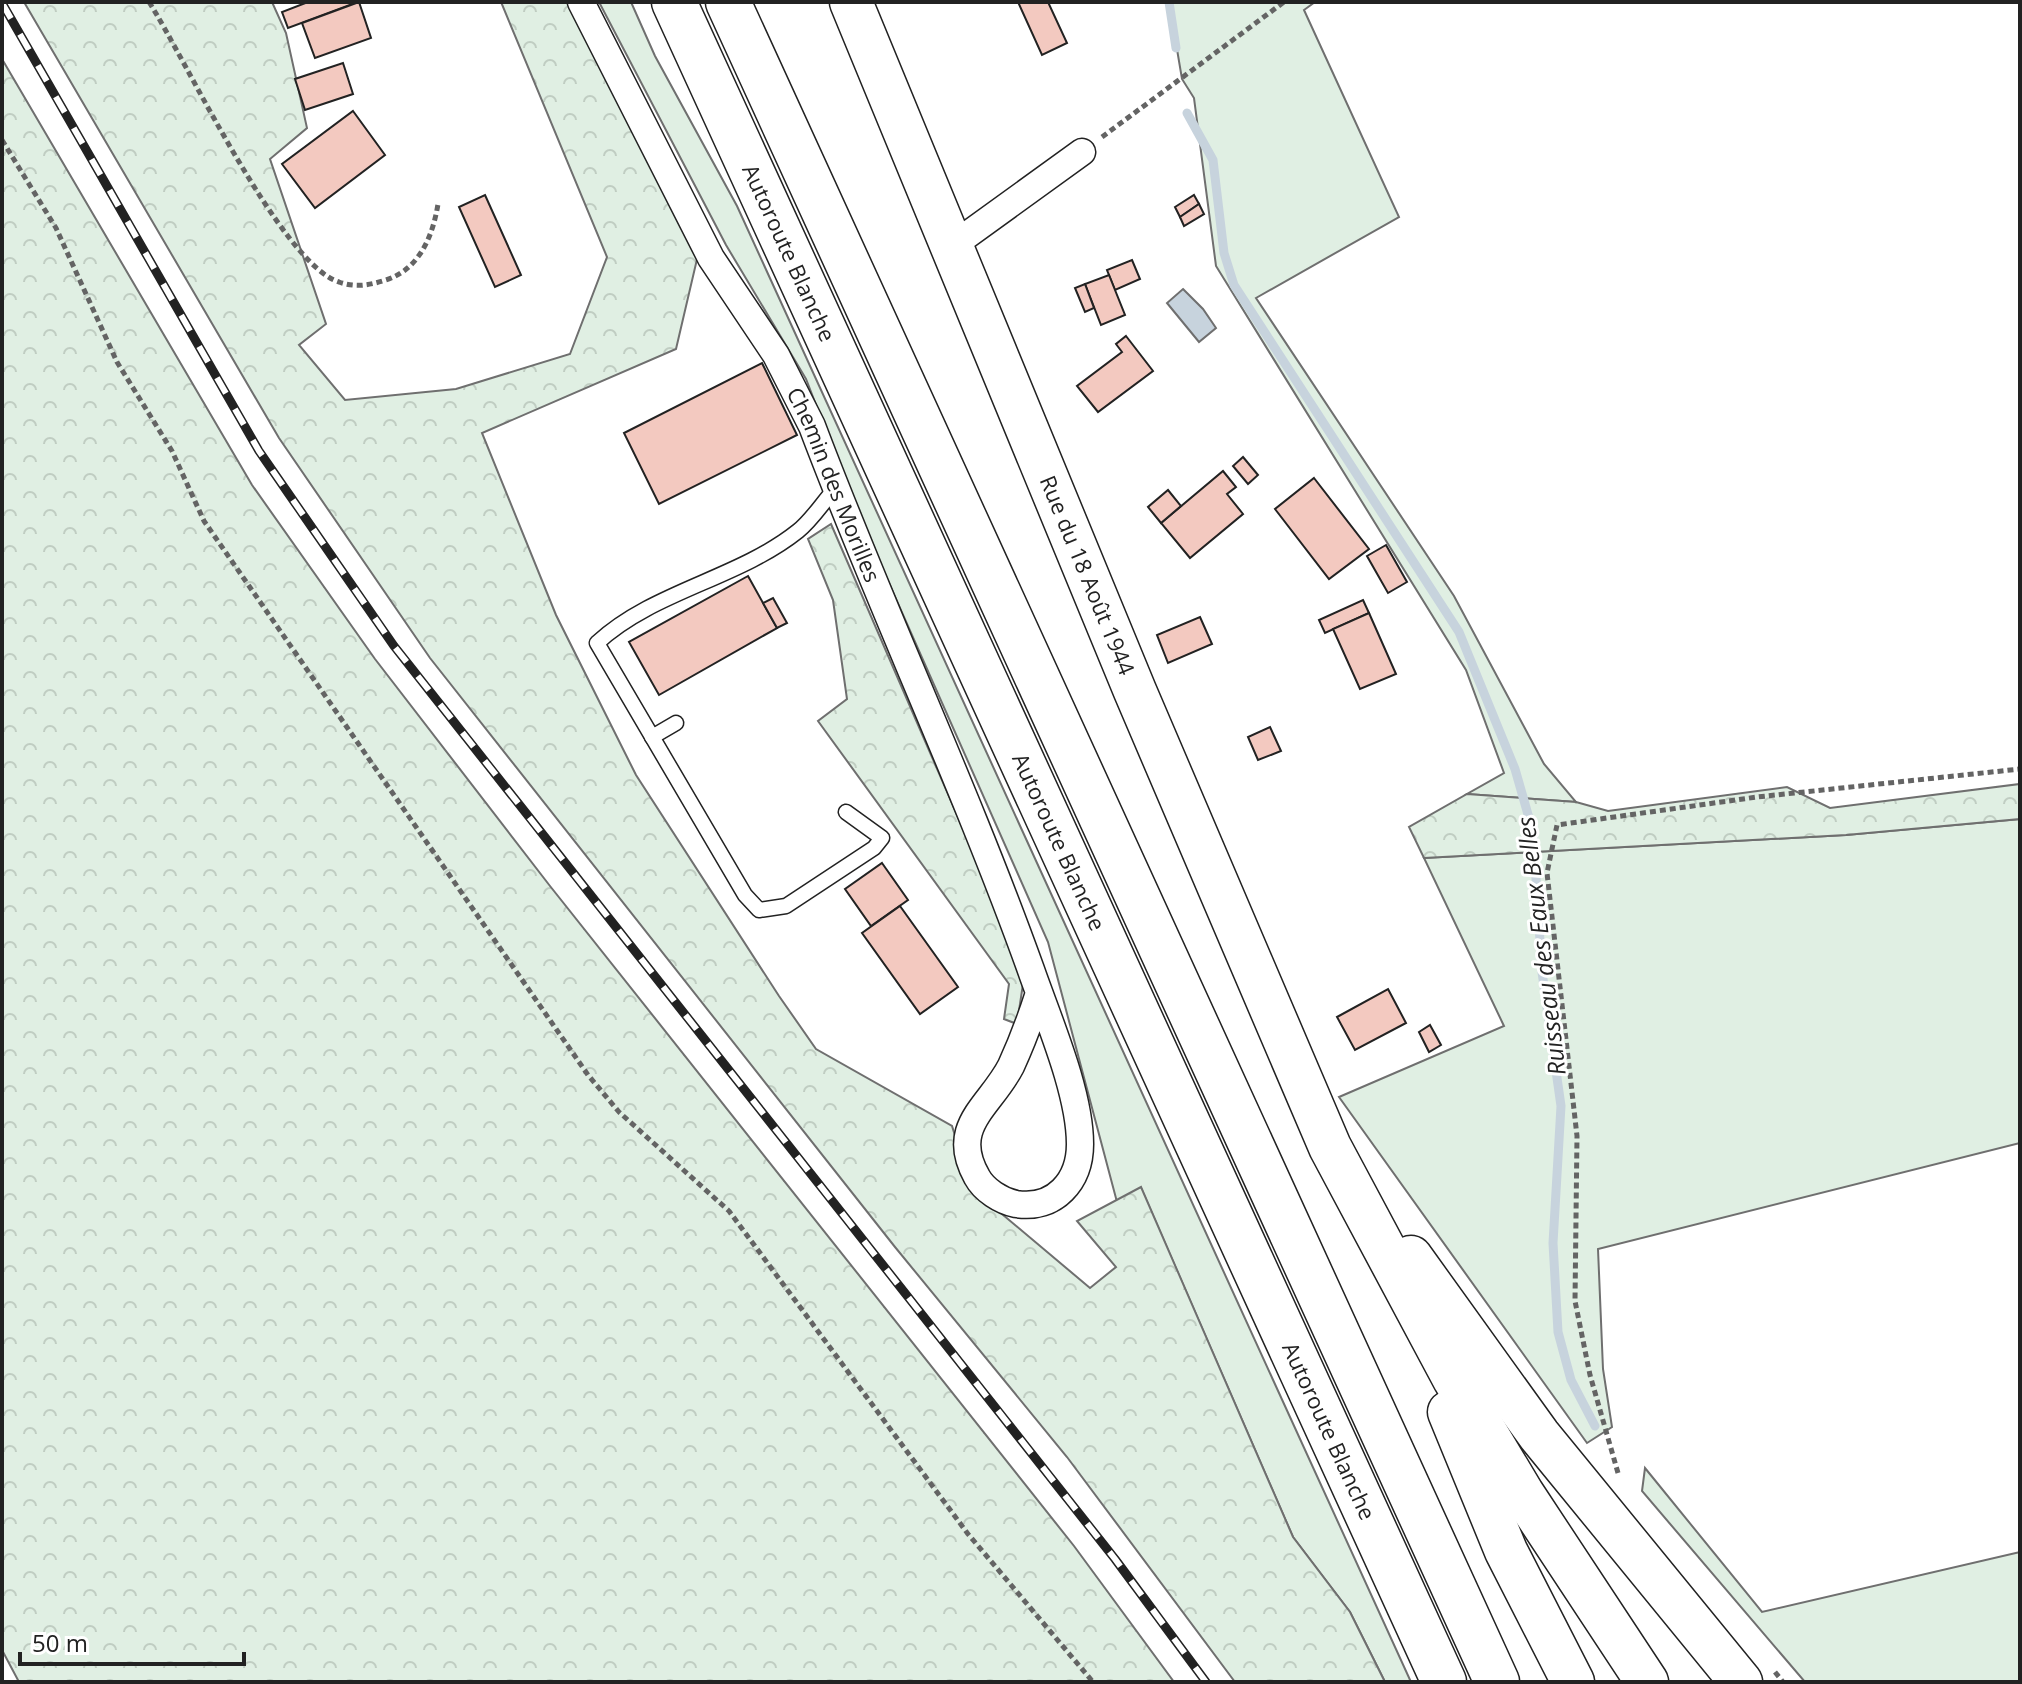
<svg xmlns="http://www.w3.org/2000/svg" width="2022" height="1684" viewBox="0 0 2022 1684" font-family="'Open Sans',sans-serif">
<defs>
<pattern id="forest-crowns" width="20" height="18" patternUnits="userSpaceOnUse" patternTransform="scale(2)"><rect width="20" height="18" fill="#e0efe3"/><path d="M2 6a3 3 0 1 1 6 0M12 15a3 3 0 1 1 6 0" fill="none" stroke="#c0cdc2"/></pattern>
</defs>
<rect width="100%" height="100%" fill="#fff"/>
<g fill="#e0efe3" stroke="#6f6f6f" stroke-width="2">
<path d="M599 2H631L655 56 737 206 1411 1682H1385L1350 1612 1293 1537 1141 1188 1117 1202 1048 942 857 511 806 379 726 245Z"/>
<path d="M1169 2H1315L1304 10 1399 217 1256 298 1454 596 1544 764 1576 802 1467 794 1504 773 1466 670 1216 266 1194 98 1182 79Z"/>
<path d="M2020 819V1143L1598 1249 1603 1369 1612 1427 1587 1443 1339 1097 1504 1026 1424 858 1846 835Z"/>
<path d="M1645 1468 1762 1612 2020 1552V1682H1805L1642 1491Z"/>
</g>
<g fill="url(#forest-crowns)" stroke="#6f6f6f" stroke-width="2">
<path d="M24 2H272L286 33 307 128 270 159 326 324 299 345 345 400 456 389 570 354 607 257 501 2H567L698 255 676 349 482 433 556 615 636 775 779 996 816 1049 952 1126 967 1174 977 1193 1090 1288 1116 1267 1077 1221 1141 1187 1293 1537 1350 1612 1385 1682H1235L1067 1457 895 1247 430 658 279 438Z"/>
<path d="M2 59 252 485 375 659 550 886 1074 1546 1174 1682H19L2 1650Z"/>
<path d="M831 524 977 861 1023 984 1017 1024 1004 1019 1009 984 818 721 847 699 833 600 808 539Z"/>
<path d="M2020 784V819L1846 835 1424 858 1409 827 1467 794 1576 802 1608 811 1787 787 1830 808Z"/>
</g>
<path fill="#c7d3dd" stroke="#6f6f6f" stroke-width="2" d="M1183 289 1203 309 1216 328 1199 342 1167 303Z"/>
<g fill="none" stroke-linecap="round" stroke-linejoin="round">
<g stroke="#c7d3dd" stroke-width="9">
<path d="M1169 2 1176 48"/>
<path d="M1187 113 1213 160 1224 253 1234 285 1459 632 1515 769 1533 832 1542 972 1561 1106 1553 1243 1558 1332 1571 1380 1595 1426"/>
</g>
</g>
<g fill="#f3c9c0" stroke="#222" stroke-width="2">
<path d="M308 2H358L288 28 282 12Z"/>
<path d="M359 2 371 38 315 58 302 23Z"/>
<path d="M1018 2H1048L1067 43 1042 55Z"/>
<path d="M343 63 353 94 305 110 295 79Z"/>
<path d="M353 111 385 155 315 208 282 164Z"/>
<path d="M485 195 521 275 495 287 459 207Z"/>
<path d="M1194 195 1199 204 1180 217 1175 207Z"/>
<path d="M1199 204 1204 214 1184 226 1180 217Z"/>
<path d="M1132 260 1140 279 1115 290 1107 270Z"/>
<path d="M1109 275 1125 315 1101 325 1085 284Z"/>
<path d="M1085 284 1094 308 1085 312 1075 288Z"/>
<path d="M1126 336 1153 371 1098 412 1077 386 1122 352 1116 344Z"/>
<path d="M762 363 797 435 659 504 624 433Z"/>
<path d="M1243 457 1258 475 1248 484 1233 466Z"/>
<path d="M1223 471 1236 487 1227 494 1243 514 1190 558 1161 523Z"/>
<path d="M1314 478 1369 549 1329 579 1275 509Z"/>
<path d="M1168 490 1181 506 1161 523 1148 507Z"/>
<path d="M1386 545 1407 582 1388 593 1367 556Z"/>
<path d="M748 576 777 628 659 695 629 642Z"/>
<path d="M773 598 787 623 777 628 763 603Z"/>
<path d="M1363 600 1369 613 1325 633 1319 620Z"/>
<path d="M1369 613 1396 674 1360 689 1333 629Z"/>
<path d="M1200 617 1212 644 1168 663 1157 635Z"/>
<path d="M1270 727 1281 751 1258 760 1248 737Z"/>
<path d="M882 863 908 900 871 926 845 889Z"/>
<path d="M900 906 958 987 920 1014 862 933Z"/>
<path d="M1388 989 1406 1023 1355 1050 1337 1017Z"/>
<path d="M1430 1025 1441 1045 1429 1052 1419 1032Z"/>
</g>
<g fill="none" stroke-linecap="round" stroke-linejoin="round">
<defs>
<g id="service">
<path d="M835 489C823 502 812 520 798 531 738 579 653 591 597 643L745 895 759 910 786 906 874 848 882 838 846 812"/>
<path d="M652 737 676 723"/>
</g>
<g id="minor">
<path id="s1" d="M581 2 711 258 776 355 812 426C881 609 965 786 1031 970 1048 1019 1080 1092 1080 1144 1080 1181 1055 1210 1016 1204 1001 1201 984 1190 977 1177 948 1126 990 1107 1011 1066 1022 1042 1031 1018 1039 993"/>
<path d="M952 246 1082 152"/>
</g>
<g id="primary">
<path id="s2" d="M851 2 1135 691 1330 1147 1454 1379 1523 1494 1647 1682"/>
<path d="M1411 1257 1539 1435 1741 1682"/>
<path d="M1449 1412 1506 1551 1573 1682"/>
</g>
<g id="motorway">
<path id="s3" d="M674 2 1444 1682"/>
<path d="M728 2 1497 1682"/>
</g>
</defs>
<use href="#service" stroke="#222" stroke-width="17"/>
<use href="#minor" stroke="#222" stroke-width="29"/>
<use href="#primary" stroke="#222" stroke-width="45"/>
<use href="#motorway" stroke="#222" stroke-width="47"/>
<g stroke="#646464" stroke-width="5" stroke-dasharray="6 4" stroke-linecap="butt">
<path d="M149 2C186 60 281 264 339 282 356 288 370 285 386 280 420 269 433 235 438 204"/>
<path d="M1102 137 1284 2"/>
<path d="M2 140 56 228 117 362 172 451 204 521 588 1075 619 1112 729 1211 968 1534 1093 1682"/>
<path d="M1618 1473 1590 1375 1575 1301 1577 1136 1547 873 1557 825 1757 797 2020 769"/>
<path d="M1775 1672 1783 1682"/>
</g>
<use href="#service" stroke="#fff" stroke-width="14"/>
<use href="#minor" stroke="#fff" stroke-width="26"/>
<use href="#primary" stroke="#fff" stroke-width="42"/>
<use href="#motorway" stroke="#fff" stroke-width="44"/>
<defs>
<path id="rail" d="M2 3 259 451 394 646 1115 1559 1206 1682"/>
</defs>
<use href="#rail" stroke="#222" stroke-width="9"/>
<use href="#rail" stroke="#fff" stroke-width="6" stroke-dasharray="18" stroke-linecap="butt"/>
</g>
<g text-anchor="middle" stroke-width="6" stroke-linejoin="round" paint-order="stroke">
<g font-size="22" fill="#222" stroke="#fff">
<text dy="8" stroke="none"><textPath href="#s3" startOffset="276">Autoroute Blanche</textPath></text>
<text dy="8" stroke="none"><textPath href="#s1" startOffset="546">Chemin des Morilles</textPath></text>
<text dy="8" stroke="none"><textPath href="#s2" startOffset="620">Rue du 18 Août 1944</textPath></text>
<text dy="8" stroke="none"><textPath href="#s3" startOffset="924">Autoroute Blanche</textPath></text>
<text dy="8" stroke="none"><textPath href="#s3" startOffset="1572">Autoroute Blanche</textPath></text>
</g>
<g font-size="24" font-style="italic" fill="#222" stroke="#fff">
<text transform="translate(1542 946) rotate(-97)" y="8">Ruisseau des Eaux Belles</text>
</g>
</g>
<rect width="2022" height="1684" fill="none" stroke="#222222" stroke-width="8"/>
<path d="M20 1652v12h224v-12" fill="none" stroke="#222222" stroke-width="4"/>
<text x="32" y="1652" font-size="24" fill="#222222" stroke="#ffffff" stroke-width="6" paint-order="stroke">50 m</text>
</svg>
